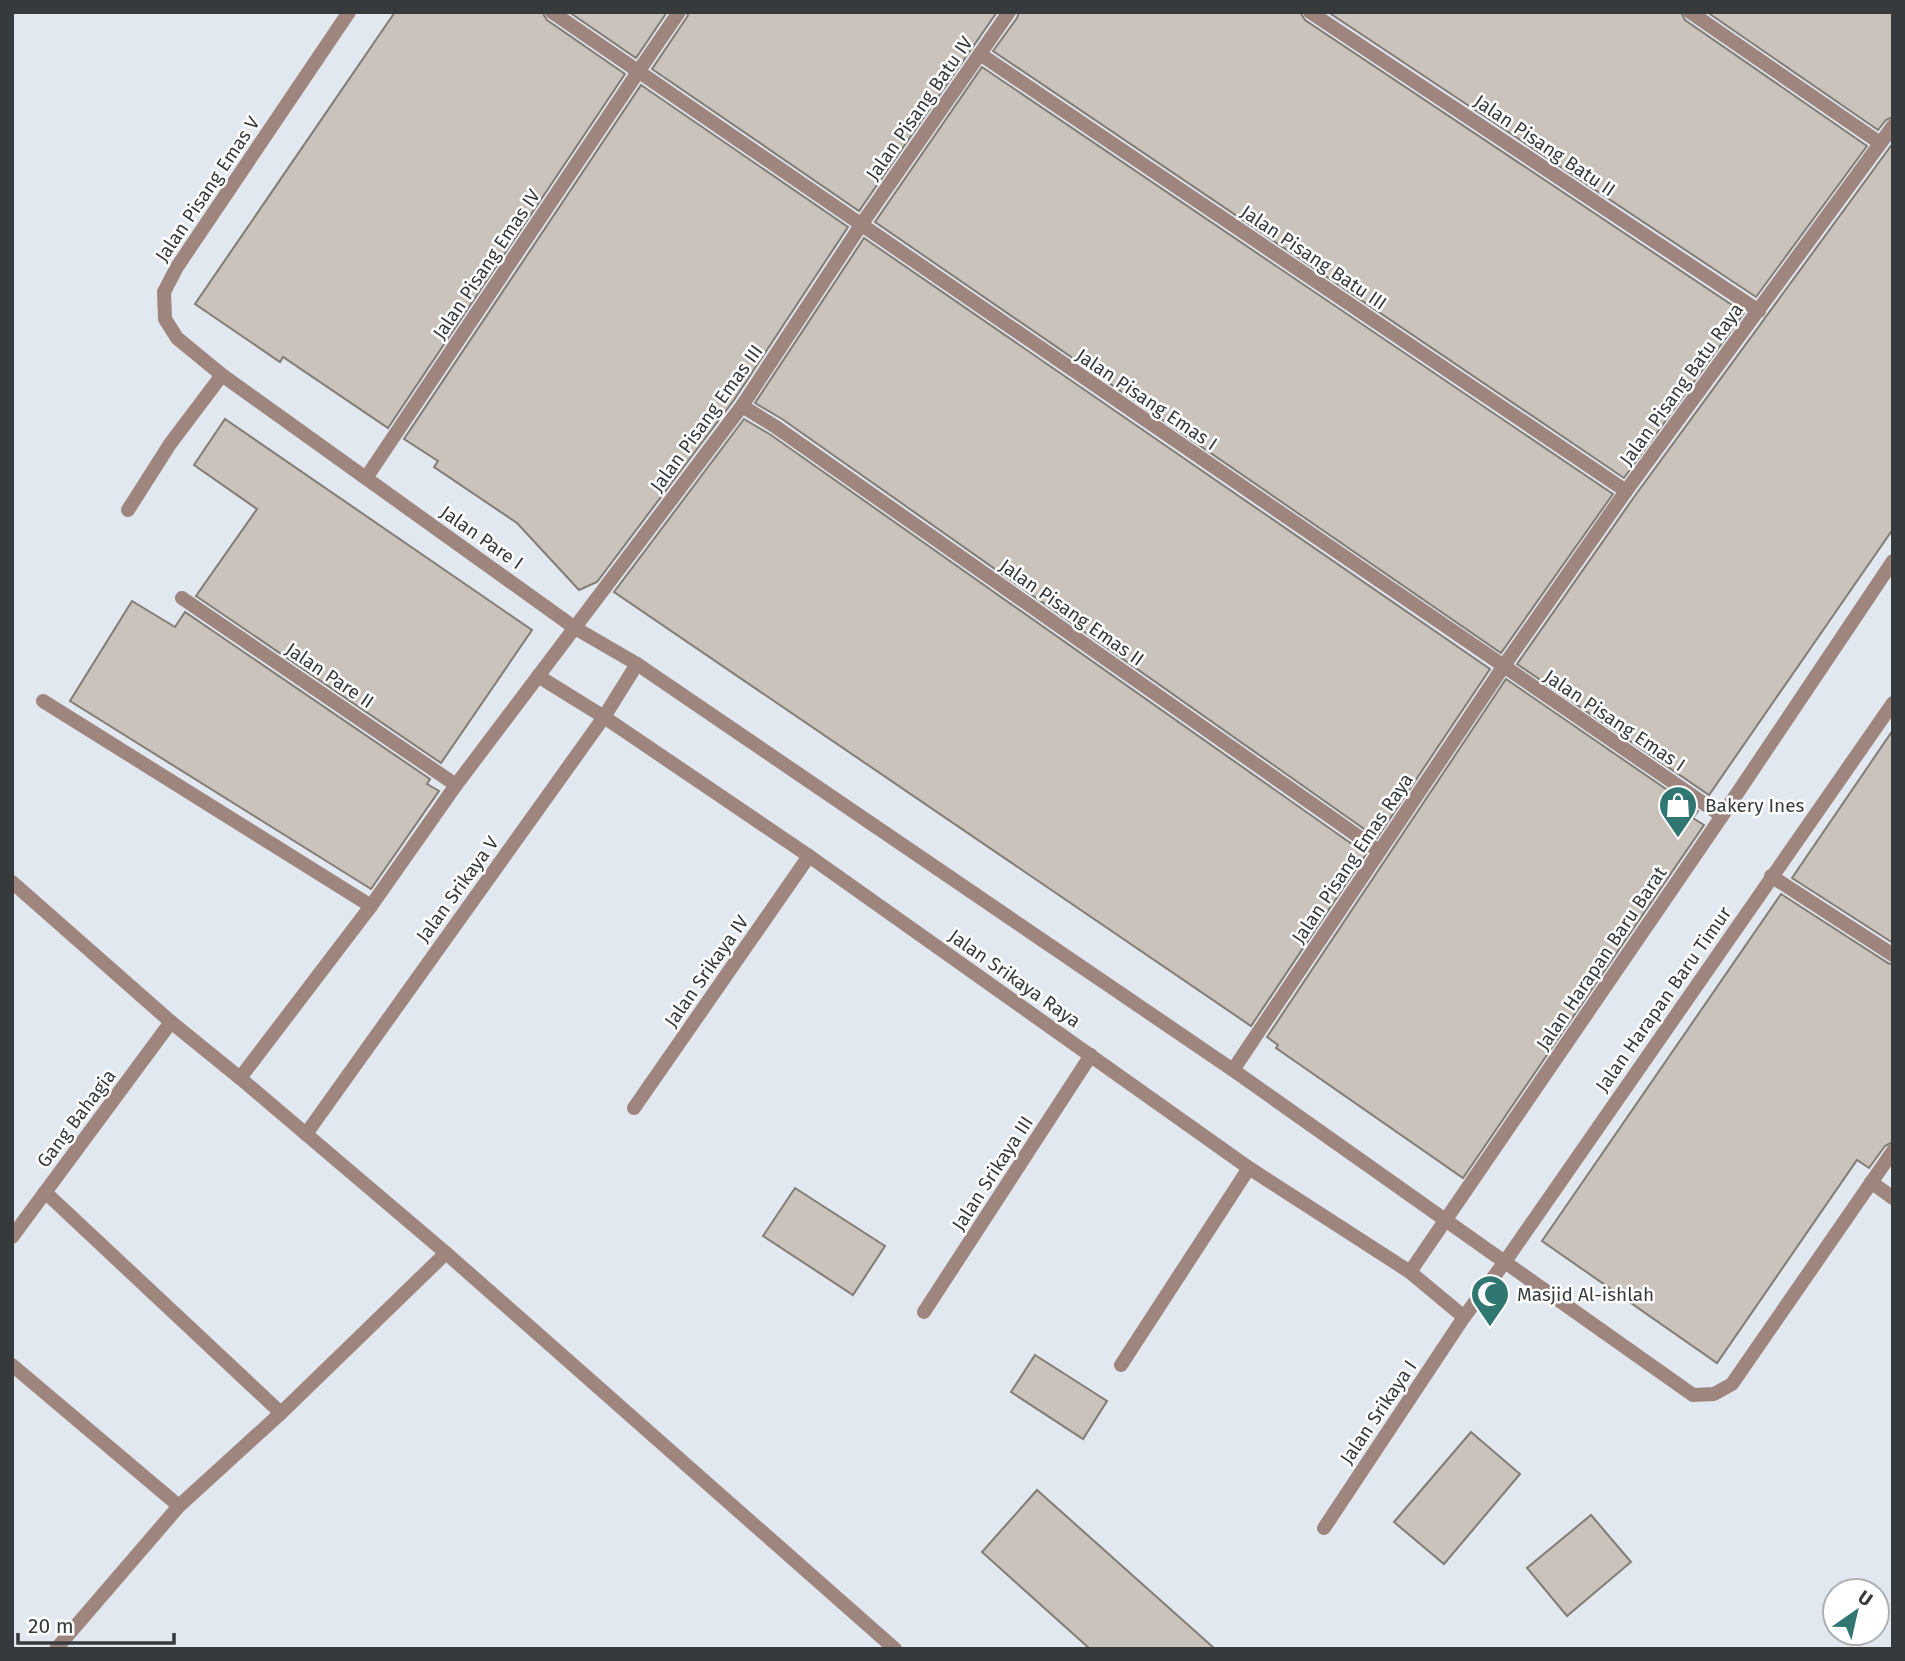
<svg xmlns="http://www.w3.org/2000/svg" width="1905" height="1661" viewBox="0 0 1905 1661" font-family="'Fira Sans',sans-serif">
<rect width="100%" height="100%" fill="#e1e8ef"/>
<g fill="#c9c3bb" stroke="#827c75" stroke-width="2">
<path d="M395 12H542L547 20 625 74 388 428 283 357 280 362 195 304Z"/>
<path d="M569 12H667L636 58Z"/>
<path d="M689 12H997L859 211 652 69 687 17Z"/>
<path d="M1019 12H1300L1305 20 1744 313 1624 478 993 51 1017 18Z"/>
<path d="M1328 12H1681L1685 20 1867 146 1756 297Z"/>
<path d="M1707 12H1893V117L1886 120 1878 130Z"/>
<path d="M982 67 1613 494 1501 653 875 222Z"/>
<path d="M641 85 848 227 734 400 597 582 579 590 517 523 434 467 438 461 404 439Z"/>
<path d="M1893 143V529L1709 795 1517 664 1634 497Z"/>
<path d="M864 238 1490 669 1377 838 782 419 755 403Z"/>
<path d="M225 419 532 630 441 763 196 596 257 509 194 465Z"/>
<path d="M744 419 771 435 1366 854 1251 1026 614 592Z"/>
<path d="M132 601 175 627 185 612 430 779 427 784 439 791 371 889 70 701Z"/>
<path d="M1506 679 1698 811 1693 818 1704 825 1463 1178 1276 1048 1278 1045 1267 1037Z"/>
<path d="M1893 730V943L1792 878Z"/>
<path d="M1781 894 1888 963 1893 965V1142L1885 1146 1869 1168 1857 1160 1717 1363 1542 1241Z"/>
<path d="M795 1188 885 1246 853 1295 763 1236Z"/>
<path d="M1035 1355 1107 1401 1083 1439 1011 1392Z"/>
<path d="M1471 1432 1520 1474 1444 1564 1394 1522Z"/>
<path d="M1037 1490 1215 1649H1090L982 1552Z"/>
<path d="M1591 1515 1631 1562 1567 1616 1527 1568Z"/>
</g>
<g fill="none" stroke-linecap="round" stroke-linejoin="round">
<g stroke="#9e857d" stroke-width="14">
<path d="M349 12 177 267 164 292 165 319 177 338 222 375 575 628 637 664 1233 1070 1693 1395 1714 1394 1732 1384 1893 1151"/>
<path d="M552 12 1722 816"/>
<path d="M1310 12 1759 311"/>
<path d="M1690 12 1880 143"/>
<path d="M980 54 1626 491"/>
<path d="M742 406 776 427 1379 851"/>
<path d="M366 478 638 72 679 12"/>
<path d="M128 510 170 444 222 375"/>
<path d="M182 598 456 785"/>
<path d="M538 676 604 717 809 856 1249 1168 1410 1272 1464 1317"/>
<path d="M43 701 371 906"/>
<path d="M1771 876 1893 955"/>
<path d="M1233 1070 1503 667 1626 491 1893 126"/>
<path d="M240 1078 371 906 456 785 742 406 861 225 1009 12"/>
<path d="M634 1108 809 856"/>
<path d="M306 1134 604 717 637 664"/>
<path d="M1871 1182 1893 1198"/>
<path d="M45 1192 281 1413"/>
<path d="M12 1237 171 1022"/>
<path d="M1410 1272 1722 816 1893 561"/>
<path d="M924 1312 1091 1055"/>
<path d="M12 1365 179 1506"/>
<path d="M1121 1365 1249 1168"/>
<path d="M1324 1528 1464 1317 1504 1263 1893 703"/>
<path d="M56 1649 179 1506 281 1413 446 1253"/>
</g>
<path stroke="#9e857d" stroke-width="14" d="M12 882 171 1022 240 1078 446 1253 895 1649"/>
</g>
<defs>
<symbol id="shop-pin" viewBox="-11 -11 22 30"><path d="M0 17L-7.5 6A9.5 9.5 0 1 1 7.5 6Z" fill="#2f7770" stroke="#fff"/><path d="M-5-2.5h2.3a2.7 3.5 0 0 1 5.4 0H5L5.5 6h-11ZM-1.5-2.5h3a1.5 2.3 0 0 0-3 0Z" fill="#fff"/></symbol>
<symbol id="mosque-pin" viewBox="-11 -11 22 30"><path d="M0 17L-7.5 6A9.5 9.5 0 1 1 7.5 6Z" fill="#2f7770" stroke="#fff"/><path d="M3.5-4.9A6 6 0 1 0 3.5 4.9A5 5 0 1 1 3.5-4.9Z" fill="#fff"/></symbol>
</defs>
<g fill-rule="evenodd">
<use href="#shop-pin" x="1656" y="783" width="44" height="60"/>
<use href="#mosque-pin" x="1468" y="1272" width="44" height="60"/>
</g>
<g text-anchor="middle" stroke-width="5" stroke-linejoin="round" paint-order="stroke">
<g font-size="19" fill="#373a3d" stroke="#fff">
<text transform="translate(919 108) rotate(-55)" y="7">Jalan Pisang Batu IV</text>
<text transform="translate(1545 145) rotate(34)" y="7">Jalan Pisang Batu II</text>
<text transform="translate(207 189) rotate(-56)" y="7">Jalan Pisang Emas V</text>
<text transform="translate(1314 257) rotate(34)" y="7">Jalan Pisang Batu III</text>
<text transform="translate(486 264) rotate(-56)" y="7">Jalan Pisang Emas IV</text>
<text transform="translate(1681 384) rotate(-54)" y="7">Jalan Pisang Batu Raya</text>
<text transform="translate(1147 399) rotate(34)" y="7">Jalan Pisang Emas I</text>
<text transform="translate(706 418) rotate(-54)" y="7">Jalan Pisang Emas III</text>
<text transform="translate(482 537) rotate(35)" y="7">Jalan Pare I</text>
<text transform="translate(1072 612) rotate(35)" y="7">Jalan Pisang Emas II</text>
<text transform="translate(330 675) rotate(34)" y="7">Jalan Pare II</text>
<text transform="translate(1615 720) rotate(34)" y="7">Jalan Pisang Emas I</text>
<text transform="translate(1352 858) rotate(-56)" y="7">Jalan Pisang Emas Raya</text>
<text transform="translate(457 889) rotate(-54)" y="7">Jalan Srikaya V</text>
<text transform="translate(1601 958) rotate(-56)" y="7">Jalan Harapan Baru Barat</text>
<text transform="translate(706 971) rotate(-55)" y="7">Jalan Srikaya IV</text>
<text transform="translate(1015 978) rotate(35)" y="7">Jalan Srikaya Raya</text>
<text transform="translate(1663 999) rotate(-55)" y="7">Jalan Harapan Baru Timur</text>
<text transform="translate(76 1118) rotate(-53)" y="7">Gang Bahagia</text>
<text transform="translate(992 1173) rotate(-57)" y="7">Jalan Srikaya III</text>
<text transform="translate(1378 1412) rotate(-56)" y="7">Jalan Srikaya I</text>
</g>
<g font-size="19" fill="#373a3d" stroke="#fff" text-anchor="start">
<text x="1705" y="812">Bakery Ines</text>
<text x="1517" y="1301">Masjid Al-ishlah</text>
</g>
</g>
<rect width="1905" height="1661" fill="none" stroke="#373a3d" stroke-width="28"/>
<g transform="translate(1856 1612) rotate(34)"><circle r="33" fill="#ffffff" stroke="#afb0b1" stroke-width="2"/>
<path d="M0-5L12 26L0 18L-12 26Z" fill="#2f7770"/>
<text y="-10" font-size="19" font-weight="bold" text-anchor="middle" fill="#373a3d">U</text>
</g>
<path d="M18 1633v10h156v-10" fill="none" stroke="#373a3d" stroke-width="3.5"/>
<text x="28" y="1633" font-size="21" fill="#373a3d" stroke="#ffffff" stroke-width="5" paint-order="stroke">20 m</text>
</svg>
